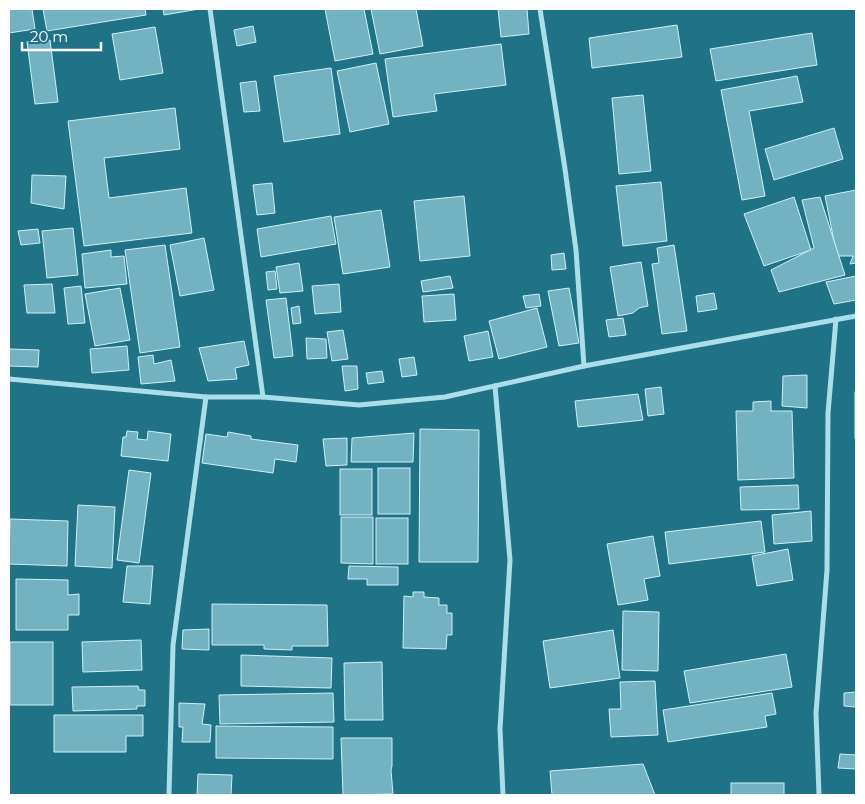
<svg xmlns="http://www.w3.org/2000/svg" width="865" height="804" viewBox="0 0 865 804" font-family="Montserrat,sans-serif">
<rect width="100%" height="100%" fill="#207287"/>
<g fill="#72b2c1" stroke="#cef0f8">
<path d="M9 9H32L35 29 9 33Z"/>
<path d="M43 9H145L146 15 47 31Z"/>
<path d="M163 9H199L164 15Z"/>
<path d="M325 9H364L373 54 335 61Z"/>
<path d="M371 9H416L423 46 380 54Z"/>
<path d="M498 9H527L529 34 501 37Z"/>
<path d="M677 25 682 57 592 68 589 38Z"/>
<path d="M253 26 256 42 237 46 234 30Z"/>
<path d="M155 27 163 73 120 80 112 34Z"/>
<path d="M812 33 817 65 716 81 710 49Z"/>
<path d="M50 40 58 102 35 104 27 42Z"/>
<path d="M501 44 506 85 434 94 437 111 393 117 385 59Z"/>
<path d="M376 63 389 124 350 132 337 71Z"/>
<path d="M331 68 340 134 284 142 274 76Z"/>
<path d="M797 76 803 102 749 111 765 196 742 200 721 90Z"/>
<path d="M256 81 260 111 244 112 240 83Z"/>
<path d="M643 95 651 171 619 174 612 98Z"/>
<path d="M175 108 180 149 104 158 109 198 186 188 192 233 84 246 68 121Z"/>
<path d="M834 128 843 159 774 180 765 149Z"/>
<path d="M32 175 66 176 64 209 31 203Z"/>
<path d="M661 182 667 241 623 246 616 186Z"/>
<path d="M272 183 275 213 257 215 253 185Z"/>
<path d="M856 190V263L850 264 853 256H837L825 196Z"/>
<path d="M464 196 470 256 420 261 414 201Z"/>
<path d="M794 197 811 250 764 266 744 214Z"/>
<path d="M820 197 845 275 779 292 771 270 814 248 802 200Z"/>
<path d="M381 210 390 267 343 274 334 217Z"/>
<path d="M331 216 336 244 261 257 257 229Z"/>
<path d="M73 228 78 275 47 278 42 231Z"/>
<path d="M38 229 40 243 21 245 18 231Z"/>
<path d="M204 238 214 290 180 296 170 245Z"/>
<path d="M165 245 180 347 140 353 125 250Z"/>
<path d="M674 245 687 331 662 334 652 264 659 263 657 248Z"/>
<path d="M111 250V257L124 256 127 284 85 288 82 254Z"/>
<path d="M564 253 566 269 552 270 551 255Z"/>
<path d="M641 262 648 306 639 308 633 313 618 316 610 267Z"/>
<path d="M299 263 303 291 280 293 276 267Z"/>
<path d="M275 271 277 289 268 290 266 272Z"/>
<path d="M450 276 453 288 423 292 421 281Z"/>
<path d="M856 276V300L834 304 826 282Z"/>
<path d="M52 284 55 313H27L24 285Z"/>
<path d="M339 284 341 312 315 314 312 286Z"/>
<path d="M81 286 85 323 68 324 64 288Z"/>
<path d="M120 288 130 340 95 346 85 294Z"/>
<path d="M569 288 579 343 559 346 548 291Z"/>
<path d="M714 293 717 309 698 312 696 296Z"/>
<path d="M454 294 456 320 424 322 422 296Z"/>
<path d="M539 294 541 306 526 308 523 296Z"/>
<path d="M286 298 293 356 274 358 266 300Z"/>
<path d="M299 306 301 323 293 324 291 308Z"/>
<path d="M537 308 547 347 499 359 489 321Z"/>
<path d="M623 318 626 335 609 337 606 320Z"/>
<path d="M343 330 348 359 332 361 327 332Z"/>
<path d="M488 331 493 357 469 361 464 336Z"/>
<path d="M306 338 326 339 327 358 307 359Z"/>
<path d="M244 341 249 365 235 368 237 379 208 381 199 348Z"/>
<path d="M127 346 129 370 92 373 90 349Z"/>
<path d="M9 349 39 350 38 367 9 366Z"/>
<path d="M153 355 154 364 171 360 175 381 141 384 138 357Z"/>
<path d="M414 357 417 375 402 377 399 359Z"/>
<path d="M342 366H357L358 389 345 391Z"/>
<path d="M382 371 384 382 368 384 366 373Z"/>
<path d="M807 375V408L782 406 783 376Z"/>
<path d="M661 387 664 414 648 416 645 389Z"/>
<rect x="855" y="392" width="1" height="46"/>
<path d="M638 394 643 420 578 427 575 401Z"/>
<path d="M771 401V411H792L794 478 738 480 736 411H753V402Z"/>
<path d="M420 429 479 430 478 562H419Z"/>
<path d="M127 431 138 432 137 439 147 440 148 431 171 434 168 461 121 456 123 437H126Z"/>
<path d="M228 432 251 436V439L298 445 296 462 275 459 273 473 202 463 206 434 227 437Z"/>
<path d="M414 433 413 462H351L352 438Z"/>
<path d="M347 438V465L326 466 323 439Z"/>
<rect x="378" y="468" width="32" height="46"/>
<rect x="340" y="469" width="32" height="46"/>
<path d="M129 470 151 473 139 563 117 560Z"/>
<path d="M798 485 799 509 741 510 740 487Z"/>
<path d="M78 505 115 507 112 568 75 566Z"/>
<path d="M811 511 812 541 774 544 772 515Z"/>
<path d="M341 517H373V564L341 563Z"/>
<rect x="376" y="518" width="32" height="46"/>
<path d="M10 519 68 521 67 566 9 564Z"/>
<path d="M761 521 765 552 669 564 665 532Z"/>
<path d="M653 536 660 576 644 579 648 600 618 605 607 544Z"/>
<path d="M788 549 793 580 757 586 752 556Z"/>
<path d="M127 566H153L150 604 123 602Z"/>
<path d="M349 566 398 567V585H367V579H348Z"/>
<path d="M16 579 68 580V595L79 594V615H68V630H16Z"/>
<path d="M413 592H424V597L439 598V605H447V613H452V635H447L446 649 403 648 404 596 413 597Z"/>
<path d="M212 604 327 605 328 646H292V650L264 649V645H212Z"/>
<path d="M623 611 659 612 658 671 622 670Z"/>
<path d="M209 629V650L182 649 183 630Z"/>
<path d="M613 630 620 678 550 688 543 641Z"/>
<path d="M141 640 142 670 83 672 82 642Z"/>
<rect x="10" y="642" width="43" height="63"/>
<path d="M786 654 792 687 690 703 684 671Z"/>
<path d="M241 655 332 658 331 688 241 686Z"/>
<path d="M382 662 383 720H345L344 663Z"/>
<path d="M655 681 658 735 611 737 609 709H621L620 682Z"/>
<path d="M138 686 139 690H145V706H137V709L73 711 72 687Z"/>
<path d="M856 692V707L844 706V693Z"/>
<path d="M333 693 334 722 220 724 219 695Z"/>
<path d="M772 693 776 714 765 716 767 727 668 742 663 710Z"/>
<path d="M179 703 205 704 202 724 211 725 210 742H182L183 727H179Z"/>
<path d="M54 715H143V736H126V752H54Z"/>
<path d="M216 726 333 727V759L216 758Z"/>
<path d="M341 738H392V766L391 770 393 794 343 795Z"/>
<path d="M840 754 856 755V769L838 768Z"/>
<path d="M643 764 655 795H552L550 771Z"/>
<path d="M198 774 232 775 231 795H197Z"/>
<rect x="731" y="783" width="53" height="12"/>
</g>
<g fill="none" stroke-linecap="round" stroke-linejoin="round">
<g stroke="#aadeea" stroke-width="5">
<path d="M210 9 263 397"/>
<path d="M540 9 565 169 576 250 584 366"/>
<path d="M9 379 206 397H263L359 405 445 397 584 366 856 316"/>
<path d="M495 386 510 560 500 729 503 795"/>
<path d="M169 795 173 645 206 397"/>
<path d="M819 795 816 713 827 570 828 413 836 319"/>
</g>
</g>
<rect width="865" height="804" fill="none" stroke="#ffffff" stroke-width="20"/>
<path d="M22 42v8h79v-8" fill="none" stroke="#ffffff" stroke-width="2.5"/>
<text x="30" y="42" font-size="15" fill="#ffffff" stroke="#207287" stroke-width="4" paint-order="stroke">20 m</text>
</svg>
